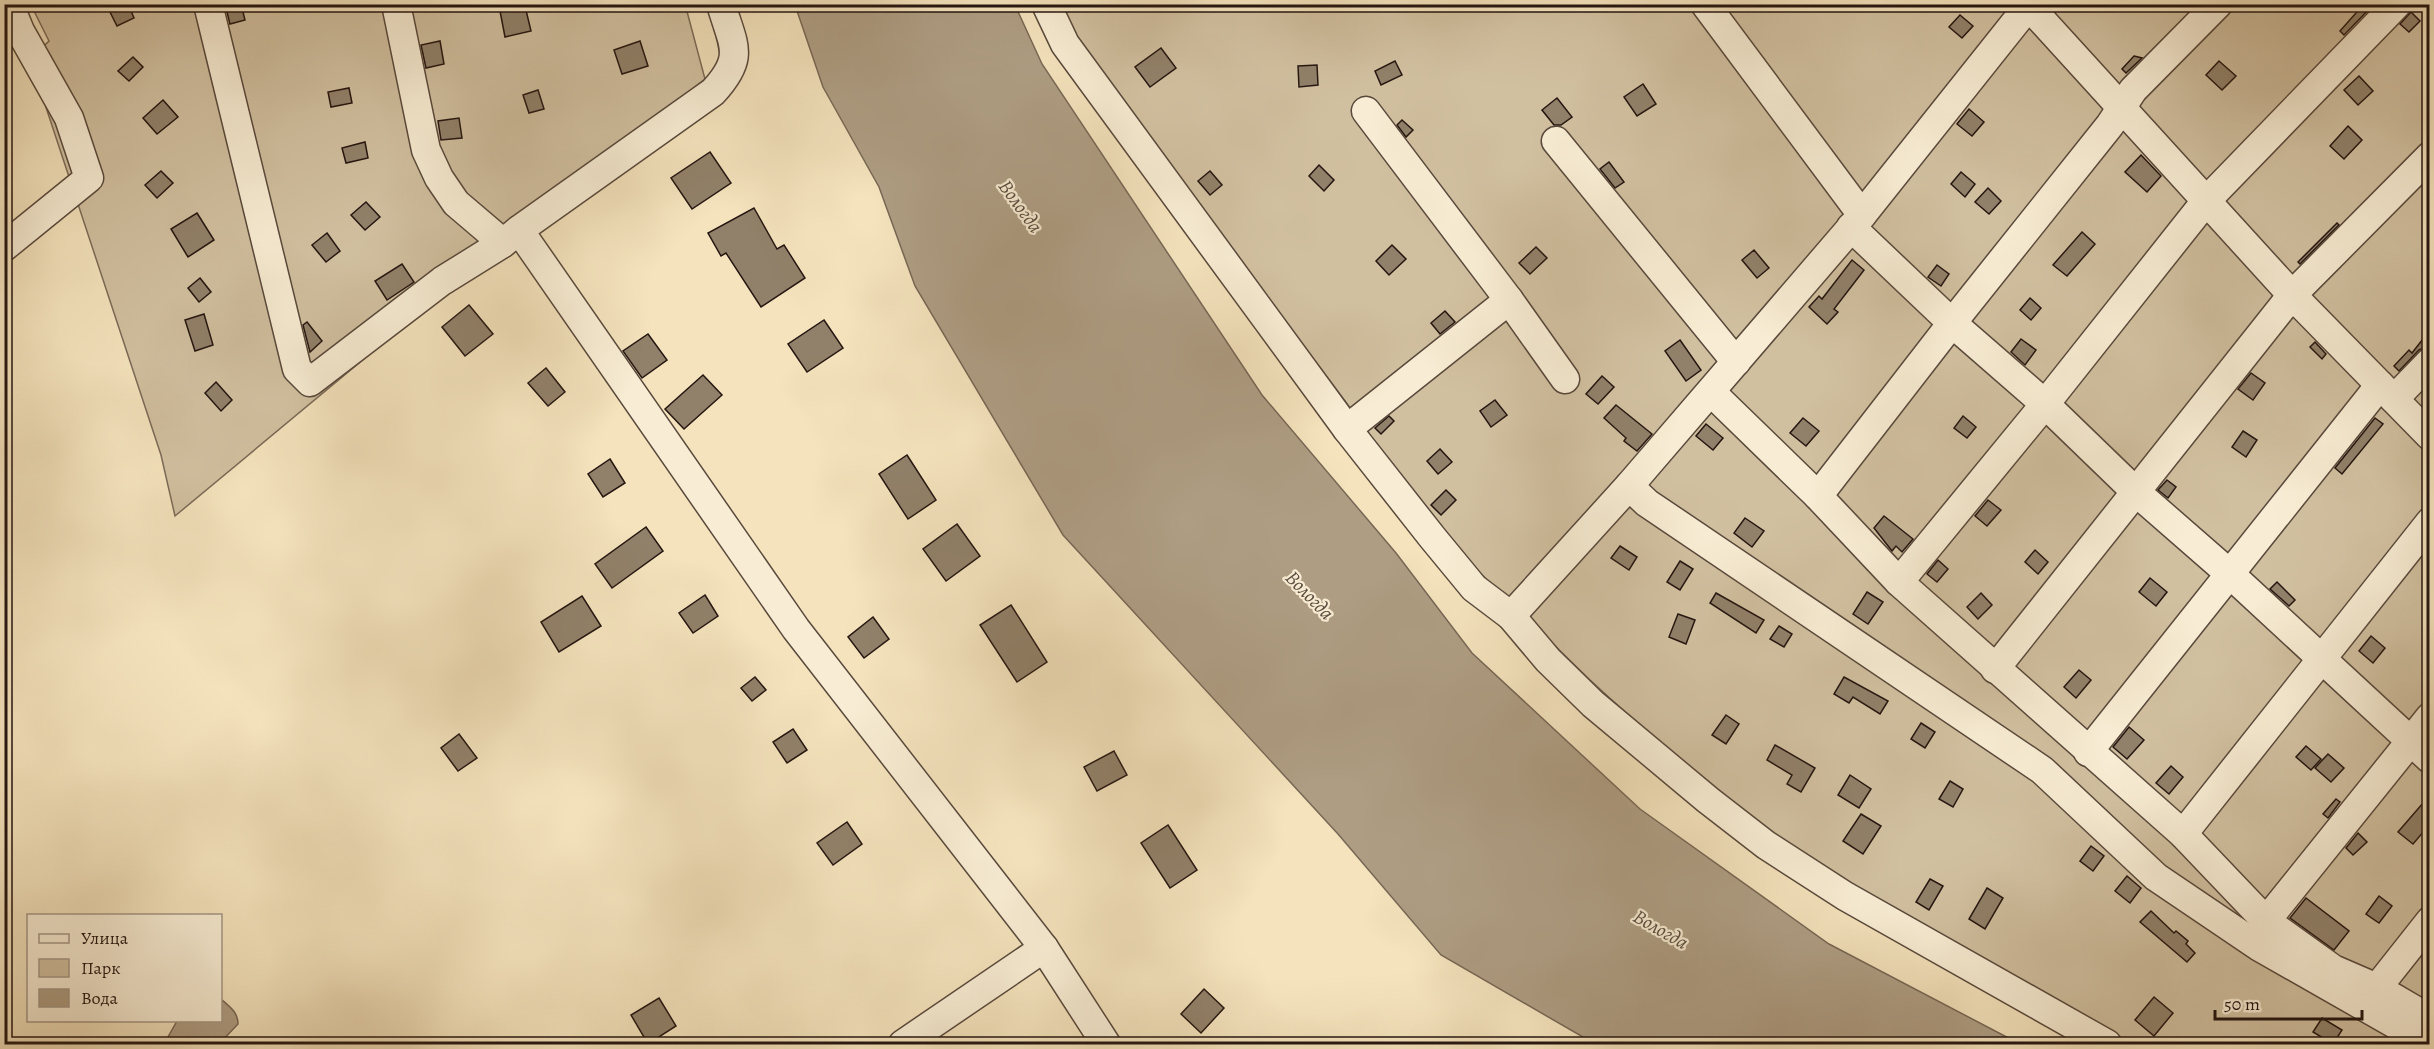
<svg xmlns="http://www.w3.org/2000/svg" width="2434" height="1049" viewBox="0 0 2434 1049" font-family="Alegreya,serif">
<rect width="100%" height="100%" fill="#f4e3bd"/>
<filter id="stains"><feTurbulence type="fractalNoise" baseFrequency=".00333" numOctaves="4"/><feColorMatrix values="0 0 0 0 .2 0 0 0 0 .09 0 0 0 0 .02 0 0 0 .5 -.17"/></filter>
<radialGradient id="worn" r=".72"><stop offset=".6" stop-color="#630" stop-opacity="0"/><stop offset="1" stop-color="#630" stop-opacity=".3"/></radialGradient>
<g fill="#d1c0a0" stroke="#7b6b58" stroke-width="1.5">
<path d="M685 4 705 79 519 230 175 516 161 455 30 59 49 41 31 5Z"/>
<path d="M1058 5H2429V1044H2133L1848 888 1695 776 1590 680 1439 533 1345 401 1071 37Z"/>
</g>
<g fill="#ae9d83" stroke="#776755" stroke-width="1.5">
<path d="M795 5H1015L1042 64 1262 395 1396 553 1472 653 1640 809 1829 944 2020 1044H1595L1441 955 1338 834 1063 535 915 286 879 187 823 87Z"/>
<path d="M221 999C230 1007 238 1012 238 1024L219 1044H164L177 1021 220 1020Z"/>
</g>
<g fill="#91816a" stroke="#251611" stroke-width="1.5">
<path d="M106 4H128L134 18 117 26Z"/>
<path d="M225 4H241L245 20 230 24Z"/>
<path d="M2364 4H2374L2344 35 2340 31Z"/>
<path d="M525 6 531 31 505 37 500 11Z"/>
<path d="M2411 12 2420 21 2409 32 2400 24Z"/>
<path d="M1960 15 1973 26 1962 38 1949 27Z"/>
<path d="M440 41 444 64 426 68 421 45Z"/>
<path d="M640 41 648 66 622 74 614 50Z"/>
<path d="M1161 48 1176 68 1150 87 1135 67Z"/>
<path d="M2134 56 2142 58 2126 73 2122 69Z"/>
<path d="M133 57 143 67 129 81 118 71Z"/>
<path d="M1395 61 1402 75 1381 85 1375 71Z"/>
<path d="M2219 61 2236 76 2222 90 2206 75Z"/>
<path d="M1317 65 1318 85 1299 87 1298 66Z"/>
<path d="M2359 76 2373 91 2358 105 2344 90Z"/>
<path d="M1643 84 1656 104 1637 116 1624 97Z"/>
<path d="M349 88 352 103 331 107 328 92Z"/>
<path d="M538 90 544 109 529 113 523 95Z"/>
<path d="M1557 98 1572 117 1561 125H1554L1542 110Z"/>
<path d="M163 100 178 117 157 134 143 118Z"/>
<path d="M1969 109 1984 122 1972 136 1957 124Z"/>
<path d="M459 118 462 138 441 140 438 121Z"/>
<path d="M1402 120 1413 130 1406 137 1397 125Z"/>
<path d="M2348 126 2362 140 2344 159 2330 146Z"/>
<path d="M365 142 368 158 346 163 342 148Z"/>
<path d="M710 152 731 183 692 209 671 178Z"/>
<path d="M2141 155 2161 176 2147 192 2125 172Z"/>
<path d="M1609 162 1624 182 1615 188 1600 169Z"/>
<path d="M1319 165 1334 180 1324 191 1309 176Z"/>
<path d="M161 171 173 183 157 198 145 185Z"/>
<path d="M1210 171 1222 185 1210 195 1198 181Z"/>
<path d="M1961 172 1975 184 1965 197 1951 184Z"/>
<path d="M1988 188 2001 201 1989 214 1975 202Z"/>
<path d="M366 202 380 217 365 230 351 215Z"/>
<path d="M754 208 777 249 784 245 805 278 761 307 726 253 721 256 708 233Z"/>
<path d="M197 213 214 240 188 257 171 229Z"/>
<path d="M2337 223 2339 225 2300 264 2298 262Z"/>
<path d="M2082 232 2095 244 2067 276 2053 265Z"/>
<path d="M327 233 340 251 326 262 312 245Z"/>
<path d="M1392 245 1406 259 1389 275 1376 261Z"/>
<path d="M1536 247 1547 258 1530 274 1519 263Z"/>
<path d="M1754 250 1769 268 1757 278 1742 260Z"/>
<path d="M1852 260 1864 270 1834 309 1838 312 1827 324 1809 307 1819 296 1822 299Z"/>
<path d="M402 264 414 282 387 300 375 281Z"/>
<path d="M1937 265 1949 274 1941 286 1928 277Z"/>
<path d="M200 278 211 292 199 302 188 288Z"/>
<path d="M2030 298 2041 308 2031 320 2020 310Z"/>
<path d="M469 305 493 334 465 356 442 327Z"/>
<path d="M1445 311 1455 322 1440 334 1431 323Z"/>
<path d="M204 314 213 345 195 351 185 320Z"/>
<path d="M824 320 843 348 807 372 788 344Z"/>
<path d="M307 322 322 341 310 352 303 325Z"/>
<path d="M2430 330V346L2419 350 2399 371 2394 366 2409 350 2412 353Z"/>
<path d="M648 334 667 360 642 378 623 351Z"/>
<path d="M2021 339 2036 350 2025 365 2011 352Z"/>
<path d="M1680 340 1701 370 1686 381 1665 351Z"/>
<path d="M2315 342 2326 354 2322 359 2310 347Z"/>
<path d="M546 368 565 392 548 406 528 383Z"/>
<path d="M2251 373 2265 383 2253 400 2238 389Z"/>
<path d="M703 375 722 395 684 429 665 409Z"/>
<path d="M1602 376 1614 387 1598 404 1586 394Z"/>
<path d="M216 382 232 400 221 411 205 393Z"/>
<path d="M1495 400 1507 415 1491 427 1480 411Z"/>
<path d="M1616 405 1652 434 1637 451 1624 441 1626 438 1604 418Z"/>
<path d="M1389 416 1394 421 1381 434 1375 428Z"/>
<path d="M1963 416 1976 427 1967 438 1954 428Z"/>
<path d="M1803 418 1819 431 1806 446 1790 433Z"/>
<path d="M2375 418 2383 424 2342 474 2335 468Z"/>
<path d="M1706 424 1723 438 1713 450 1696 436Z"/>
<path d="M2243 431 2257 440 2246 457 2232 447Z"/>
<path d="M1440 449 1452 462 1438 474 1427 461Z"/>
<path d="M907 455 936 500 908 519 879 474Z"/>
<path d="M610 459 625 483 603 497 588 474Z"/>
<path d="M2167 480 2176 487 2168 498 2158 490Z"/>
<path d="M1446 490 1456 500 1441 515 1431 505Z"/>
<path d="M1988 500 2001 510 1987 526 1975 516Z"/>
<path d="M1884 516 1913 539 1902 552 1896 546 1892 551 1874 528Z"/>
<path d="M1745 518 1764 531 1752 547 1734 533Z"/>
<path d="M957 524 980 556 946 581 923 549Z"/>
<path d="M646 527 663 551 612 588 595 564Z"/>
<path d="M1620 546 1637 557 1629 570 1611 558Z"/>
<path d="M2035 550 2048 562 2038 574 2025 562Z"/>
<path d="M1938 560 1948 569 1937 582 1927 574Z"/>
<path d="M1680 561 1693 569 1680 590 1667 582Z"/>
<path d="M2150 578 2167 592 2156 606 2139 592Z"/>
<path d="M2277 582 2295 600 2289 606 2270 589Z"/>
<path d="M1867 592 1883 602 1868 624 1853 614Z"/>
<path d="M1716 593 1764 620 1756 633 1710 603Z"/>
<path d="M1981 593 1992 605 1978 619 1967 607Z"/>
<path d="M705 595 718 616 693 633 679 613Z"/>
<path d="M582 596 601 626 559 652 541 622Z"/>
<path d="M1011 605 1047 662 1017 682 980 625Z"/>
<path d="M1678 614 1695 620 1686 644 1669 637Z"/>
<path d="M873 617 889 639 864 658 848 637Z"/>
<path d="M1779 626 1792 634 1784 647 1770 639Z"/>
<path d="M2371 636 2385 648 2373 663 2359 651Z"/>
<path d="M2079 670 2091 680 2076 698 2064 687Z"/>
<path d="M755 677 766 690 752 701 741 688Z"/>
<path d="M1844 677 1888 701 1880 714 1853 697 1849 703 1834 694Z"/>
<path d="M1726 715 1739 724 1726 744 1712 735Z"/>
<path d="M1921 723 1935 732 1925 748 1911 739Z"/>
<path d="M2129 727 2144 740 2127 759 2113 747Z"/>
<path d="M793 729 807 750 787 763 773 742Z"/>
<path d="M459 734 477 758 458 771 441 748Z"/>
<path d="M1775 745 1815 768 1801 792 1787 784 1792 775 1767 760Z"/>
<path d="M2306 746 2321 759 2311 770 2296 757Z"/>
<path d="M1114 751 1127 775 1097 791 1084 767Z"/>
<path d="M2328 754 2344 768 2331 782 2315 768Z"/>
<path d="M2171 766 2183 777 2169 794 2156 783Z"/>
<path d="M1850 775 1871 789 1859 808 1838 795Z"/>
<path d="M1950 781 1963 789 1953 807 1939 799Z"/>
<path d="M2430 795V824L2413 844 2398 832Z"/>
<path d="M2336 799 2340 802 2328 818 2323 814Z"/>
<path d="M1861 814 1881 826 1863 854 1843 841Z"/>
<path d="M847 822 862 844 833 865 817 843Z"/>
<path d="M1168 825 1197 870 1170 888 1141 843Z"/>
<path d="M2358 833 2367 842 2353 855 2346 848Z"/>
<path d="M2091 846 2104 856 2093 871 2080 861Z"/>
<path d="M2127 876 2141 888 2130 903 2115 891Z"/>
<path d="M1930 879 1943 886 1929 910 1916 902Z"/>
<path d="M1987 888 2003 898 1985 929 1969 919Z"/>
<path d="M2379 896 2392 906 2379 923 2366 914Z"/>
<path d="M2306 898 2349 931 2334 950 2290 918Z"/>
<path d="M2151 911 2174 933 2176 931 2188 941 2186 944 2195 953 2187 962 2140 922Z"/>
<path d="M1204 989 1224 1008 1201 1033 1181 1014Z"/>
<path d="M2154 997 2173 1013 2154 1036 2135 1020Z"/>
<path d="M659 998 676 1026 648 1044 631 1015Z"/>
<path d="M2322 1018 2342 1030 2333 1044 2313 1032Z"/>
</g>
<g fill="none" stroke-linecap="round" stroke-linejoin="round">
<defs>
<g id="minor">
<path d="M208 4 297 369 310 382 442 281 503 243 519 230"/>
<path d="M396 4 426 150 439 178 456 203 503 243"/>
<path d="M721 4C733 46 746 56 713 92L519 230 796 629 1044 948 1106 1044"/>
<path d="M1046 4 1065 44 1347 429 1432 537 1474 588 1511 616 1548 660 1593 704 1708 800 1766 845 1845 896 2107 1044"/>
<path d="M1705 4 1862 215"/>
<path d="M2027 4 2292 295 2430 436"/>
<path d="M1366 111 1509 300 1565 379"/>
<path d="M1556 141 1736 362"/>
<path d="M1851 227 1952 323 2045 404 2136 492 2230 574 2430 759"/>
<path d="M4 247 89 178 69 118 20 31 9 4"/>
<path d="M1711 392 1818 496 1899 582 2183 834 2266 921 2333 969 2377 988 2430 1019"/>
<path d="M2394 399 2430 362"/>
<path d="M1347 429 1509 300"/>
<path d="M1629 486 1647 503 2042 770 2156 877 2258 946 2430 1044"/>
<path d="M1818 496 1952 323 2110 125 2133 90 2218 4"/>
<path d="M1899 582 2045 404 2206 201 2397 4"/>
<path d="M1511 616 1629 486 1862 215 2030 4"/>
<path d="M1995 669 2292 295 2430 156"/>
<path d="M2088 752 2380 385"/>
<path d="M2183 834 2430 522"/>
<path d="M2266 921 2430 717"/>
<path d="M2377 988 2430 921"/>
<path d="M903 1044 1044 948"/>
</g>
</defs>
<use href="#minor" stroke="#59493c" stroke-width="31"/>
<use href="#minor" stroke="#f8edd4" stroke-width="28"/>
</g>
<g text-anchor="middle" stroke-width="4.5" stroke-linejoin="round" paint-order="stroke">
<g font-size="20" font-style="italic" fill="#5c4c3f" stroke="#f8edd4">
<text transform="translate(1021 206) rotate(54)" y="7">Вологда</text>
<text transform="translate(1310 595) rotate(46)" y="7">Вологда</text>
<text transform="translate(1661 929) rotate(30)" y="7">Вологда</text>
</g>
</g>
<rect width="2434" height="1049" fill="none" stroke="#f4e3bd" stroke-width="24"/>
<rect x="6" y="6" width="2422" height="1037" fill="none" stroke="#251611" stroke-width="3"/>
<rect x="12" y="12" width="2410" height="1025" fill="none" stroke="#251611" stroke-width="1.5"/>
<rect x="27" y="914" width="195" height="108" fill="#f8edd4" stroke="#a49786" stroke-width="1.5"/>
<rect x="39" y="934" width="30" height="9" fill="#f8edd4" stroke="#a49786" stroke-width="1.5"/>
<text x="81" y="944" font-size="18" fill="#251611">Улица</text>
<rect x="39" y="959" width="30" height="18" fill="#d1c0a0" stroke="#a49786" stroke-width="1.5"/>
<text x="81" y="974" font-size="18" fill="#251611">Парк</text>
<rect x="39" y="989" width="30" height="18" fill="#ae9d83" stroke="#a49786" stroke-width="1.5"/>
<text x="81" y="1004" font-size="18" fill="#251611">Вода</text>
<path d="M2215 1010v9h147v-9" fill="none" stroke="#251611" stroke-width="3"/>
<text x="2224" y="1010" font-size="18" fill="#251611" stroke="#f8edd4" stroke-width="4.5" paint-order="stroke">50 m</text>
<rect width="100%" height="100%" filter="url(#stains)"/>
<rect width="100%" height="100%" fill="url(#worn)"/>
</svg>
